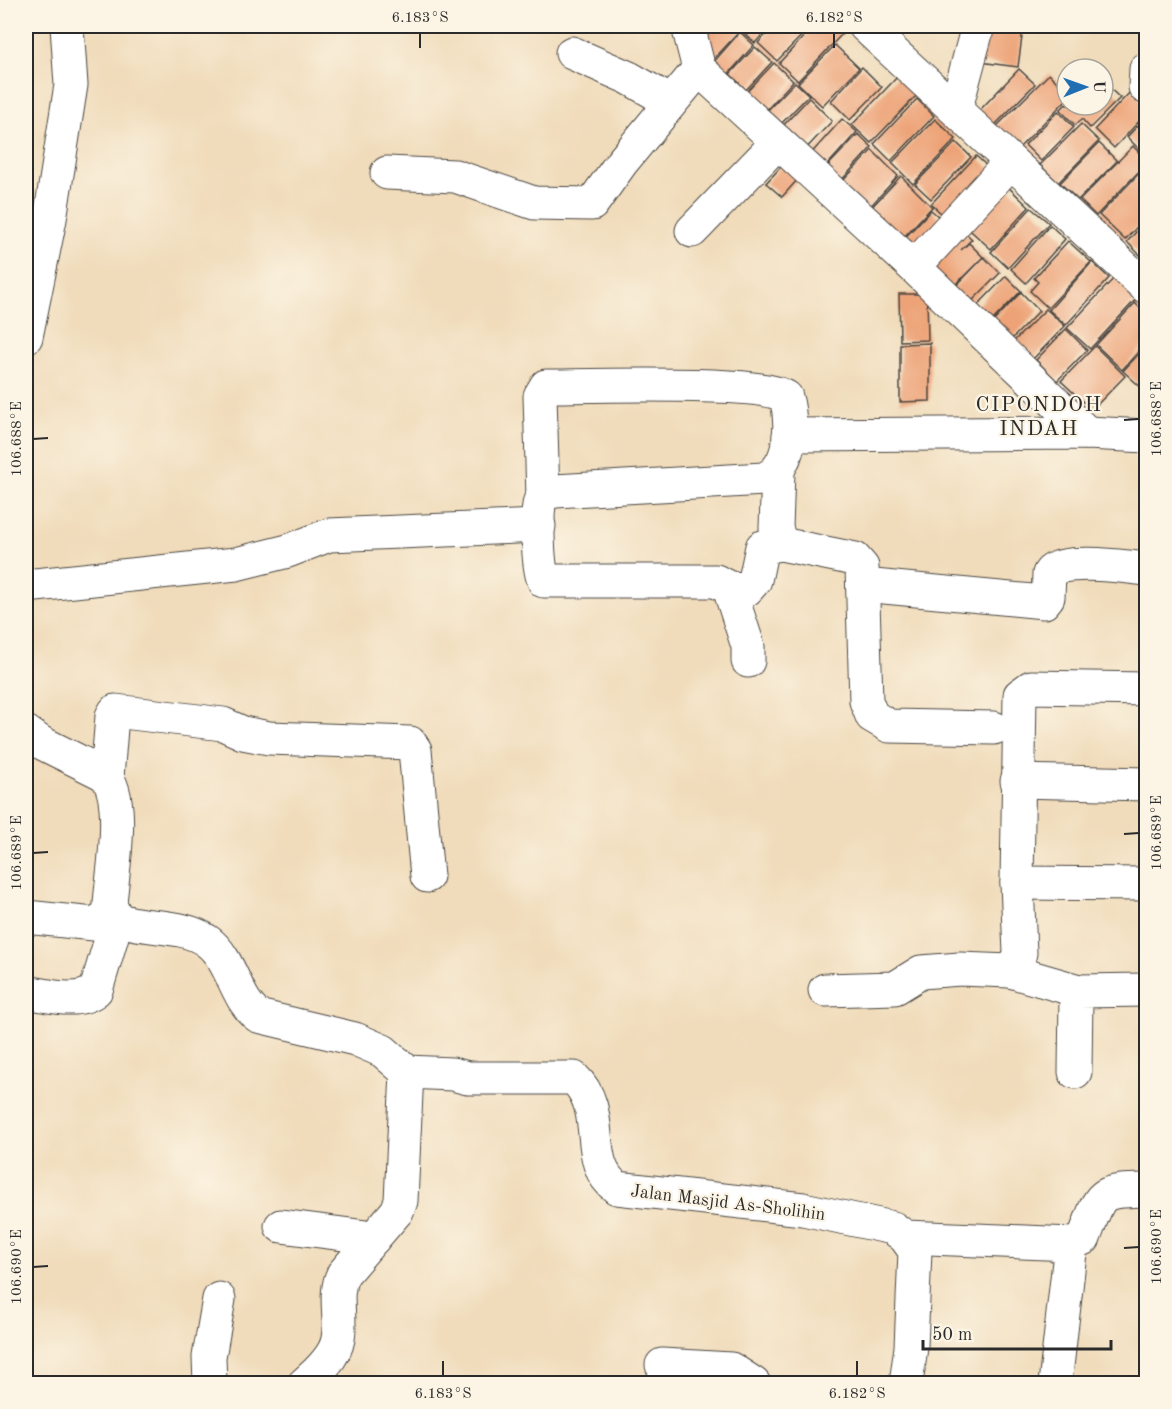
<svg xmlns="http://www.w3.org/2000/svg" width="1172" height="1409" viewBox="0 0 1172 1409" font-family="'Old Standard TT',serif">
<rect width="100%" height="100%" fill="#fcf5e5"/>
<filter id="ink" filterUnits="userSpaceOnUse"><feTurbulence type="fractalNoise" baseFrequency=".0167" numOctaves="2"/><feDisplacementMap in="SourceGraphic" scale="12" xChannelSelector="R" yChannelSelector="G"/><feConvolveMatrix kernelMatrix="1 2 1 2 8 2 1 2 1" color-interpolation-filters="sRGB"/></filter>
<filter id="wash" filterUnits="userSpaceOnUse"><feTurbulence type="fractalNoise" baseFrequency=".008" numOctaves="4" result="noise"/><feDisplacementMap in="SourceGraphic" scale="24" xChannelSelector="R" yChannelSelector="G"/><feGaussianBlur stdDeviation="1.35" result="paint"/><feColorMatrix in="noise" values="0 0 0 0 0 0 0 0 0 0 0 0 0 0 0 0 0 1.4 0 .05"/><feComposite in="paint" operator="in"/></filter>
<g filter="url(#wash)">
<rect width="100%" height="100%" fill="#f0dbba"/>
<g id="blocks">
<g fill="#eda377">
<path d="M716 26H734L740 31 711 62 695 48Z"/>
<path d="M736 26H771L755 43Z"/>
<path d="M774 26H811L777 61 758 43Z"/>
<path d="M814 26H834L842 34 798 81 779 63Z"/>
<path d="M992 26 1023 29 1018 67 980 62Z"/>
<path d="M740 32 754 45 725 78 711 65Z"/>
<path d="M835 45 859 68 822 106 798 83Z"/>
<path d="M755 47 772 62 746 90 730 74Z"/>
<path d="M774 63 793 81 762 115 743 96Z"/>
<path d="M862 67 882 87 850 120 831 101Z"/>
<path d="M1019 69 1035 84 993 127 978 112Z"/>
<path d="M1049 74 1067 92V99L1017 150 995 128Z"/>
<path d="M899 75 918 94 871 143 852 125Z"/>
<path d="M795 82 809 95 778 127 764 114Z"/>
<path d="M1103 82 1120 98 1090 128 1082 119 1075 125 1060 110 1067 103V105H1103Z"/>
<path d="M1132 90 1146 104V114L1114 148 1095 129Z"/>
<path d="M809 98 832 121 802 153 779 130Z"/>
<path d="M917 99 934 116 891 161 874 144Z"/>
<path d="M1058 111 1074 127 1041 161 1025 145Z"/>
<path d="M1146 117V156L1127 137Z"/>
<path d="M842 119 857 132 822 171 808 157Z"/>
<path d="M935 119 956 139 913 184 892 163Z"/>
<path d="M1081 124 1099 141 1058 183 1040 165Z"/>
<path d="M858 134 872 147 837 185 823 171Z"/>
<path d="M956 142 971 157 931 199 915 184Z"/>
<path d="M1099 143 1117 161 1078 200 1060 183Z"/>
<path d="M1133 146 1146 160V164L1096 216 1080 200Z"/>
<path d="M872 150 898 176 866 211 838 186Z"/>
<path d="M792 155 807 169 782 197 766 183Z"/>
<path d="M976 156 996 174 951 222 931 204Z"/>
<path d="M1146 166V217L1125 240 1099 215Z"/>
<path d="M901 176 932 207 900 241 868 211Z"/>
<path d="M1002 181 1029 207 991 249 963 224Z"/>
<path d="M1031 208 1049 223 1008 268 991 252Z"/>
<path d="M931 210 947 224 916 258 900 243Z"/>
<path d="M1146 221V252L1142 257 1127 242Z"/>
<path d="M1050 225 1065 239 1026 283 1011 269Z"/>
<path d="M959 227 972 239 961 250 969 243 983 257 952 288 924 263Z"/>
<path d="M1068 241 1091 262 1048 308 1030 291 1038 282 1034 278Z"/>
<path d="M984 257 1000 273 969 304 953 289Z"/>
<path d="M1092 262 1109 278 1066 325 1049 310Z"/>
<path d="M1006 276 1021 291 990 323 975 308Z"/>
<path d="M1116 276 1138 297 1090 349 1067 328Z"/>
<path d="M1021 292 1039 311 1009 342 991 324Z"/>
<path d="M899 294H927L928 340 900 341Z"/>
<path d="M1135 303 1146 314V343L1122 370 1096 345Z"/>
<path d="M1046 309 1065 326 1032 360 1013 342Z"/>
<path d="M1066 329 1087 350 1057 381 1036 360Z"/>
<path d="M930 343V401L900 402V344Z"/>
<path d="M1095 346 1125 376 1092 410 1061 381Z"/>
<path d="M1146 346V389L1145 391 1123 371Z"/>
</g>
</g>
</g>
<g filter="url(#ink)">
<use href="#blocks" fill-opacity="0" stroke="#494540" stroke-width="1.5"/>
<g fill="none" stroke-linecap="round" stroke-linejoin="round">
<defs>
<g id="minor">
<path d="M688 26 700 73"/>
<path d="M865 26 1146 287"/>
<path d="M572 53 629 78 671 102"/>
<path d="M1145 87 1146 69"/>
<path d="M956 108 978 26"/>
<path d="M387 173 455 176 534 203 592 204 622 162 694 75 703 73 914 267 1087 433"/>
<path d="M692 231 778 142"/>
<path d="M914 267 1010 163"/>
<path d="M26 337 50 219 71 85 67 26"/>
<path d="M789 435 1087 433 1146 436"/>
<path d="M778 472 776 528 781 544 855 559 862 567 866 701 872 716 889 726 994 728"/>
<path d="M543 497 540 396 546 386C584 386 764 380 786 397 793 423 792 468 764 479L555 491C548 493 543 494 540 501 536 512 538 573 544 581H716L729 588 748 646V661"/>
<path d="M863 585 1044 602 1048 597 1049 574C1057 557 1128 567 1146 569"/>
<path d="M26 586 236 564 288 551 329 535 539 526"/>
<path d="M729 588 747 589 755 580 762 547 781 544"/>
<path d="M26 732 40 742 104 774C127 797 112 873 110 904L117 919C145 930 182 923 207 941 232 959 235 999 258 1016L355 1039 383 1051 407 1072"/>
<path d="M107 777 112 716 115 711 223 724 243 733 269 738 410 743 415 750 427 876"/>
<path d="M1017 781 1146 784"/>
<path d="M1017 883 1146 884"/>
<path d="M26 917 94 924 113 913"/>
<path d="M1010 971 1079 991"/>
<path d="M825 990 895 988 921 972 960 969 1010 971 1016 967 1020 953 1017 883 1020 695 1031 687 1146 689"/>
<path d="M26 992C47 995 78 1005 96 990L117 919"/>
<path d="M407 1072 452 1074 468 1078H574C609 1111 581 1162 617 1188L803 1209 893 1228 905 1237 915 1251 911 1347 906 1384"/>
<path d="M1075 1072 1076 996 1079 991 1146 990"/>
<path d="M281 1226 374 1238"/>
<path d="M905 1237 1071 1244 1084 1238C1102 1192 1096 1191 1146 1190"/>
<path d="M662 1365 731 1369 754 1384"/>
<path d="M210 1384 209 1357 219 1299"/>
<path d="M304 1384C317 1373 335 1357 338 1339 342 1317 333 1295 343 1274L397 1211 401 1201 407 1072"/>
<path d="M1055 1384 1071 1244"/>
</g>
</defs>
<use href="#minor" stroke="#494540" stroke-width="35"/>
<use href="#minor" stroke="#fff" stroke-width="33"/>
</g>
</g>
<path fill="none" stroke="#2b2b2b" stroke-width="2" d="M420 33V48M834 33V48M1124 420 1139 419M33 439 48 438M1124 834 1139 833M33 853 48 852M1124 1248 1139 1247M33 1267 48 1266M443 1361V1376M857 1361V1376"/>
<g text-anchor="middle" stroke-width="4.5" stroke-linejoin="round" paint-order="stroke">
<g font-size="18" fill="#2b2b2b" stroke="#fcf5e5">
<text transform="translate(728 1202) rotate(7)" y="6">Jalan Masjid As-Sholihin</text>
</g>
<g font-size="21" letter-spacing="1.5" fill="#2b2b2b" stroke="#fcf5e5">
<text x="1039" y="411">CIPONDOH<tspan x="1039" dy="24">INDAH</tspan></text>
</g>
</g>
<rect width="1172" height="1409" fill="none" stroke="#fcf5e5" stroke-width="66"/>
<g transform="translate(1085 87) rotate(89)"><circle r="28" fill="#fcf5e5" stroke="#a8a49b" stroke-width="1.5"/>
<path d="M0-4.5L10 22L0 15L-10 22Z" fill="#1f6fb2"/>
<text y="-9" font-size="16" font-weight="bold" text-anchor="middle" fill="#2b2b2b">U</text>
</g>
<path d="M923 1340v9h188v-9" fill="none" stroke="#2b2b2b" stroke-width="3"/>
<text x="932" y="1340" font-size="18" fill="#2b2b2b" stroke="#fcf5e5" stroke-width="4.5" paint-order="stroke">50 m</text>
<rect x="33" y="33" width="1106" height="1343" fill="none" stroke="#2b2b2b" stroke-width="2"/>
<g font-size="15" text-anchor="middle" fill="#2b2b2b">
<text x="420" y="22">6.183°S</text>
<text x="834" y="22">6.182°S</text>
<text transform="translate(1156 419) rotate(-90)" y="5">106.688°E</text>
<text transform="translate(16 439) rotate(-90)" y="5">106.688°E</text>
<text transform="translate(1156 833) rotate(-90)" y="5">106.689°E</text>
<text transform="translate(16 853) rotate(-90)" y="5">106.689°E</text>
<text transform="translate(1156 1247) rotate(-90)" y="5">106.690°E</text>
<text transform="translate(16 1267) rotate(-90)" y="5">106.690°E</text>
<text x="443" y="1398">6.183°S</text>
<text x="857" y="1398">6.182°S</text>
</g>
</svg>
